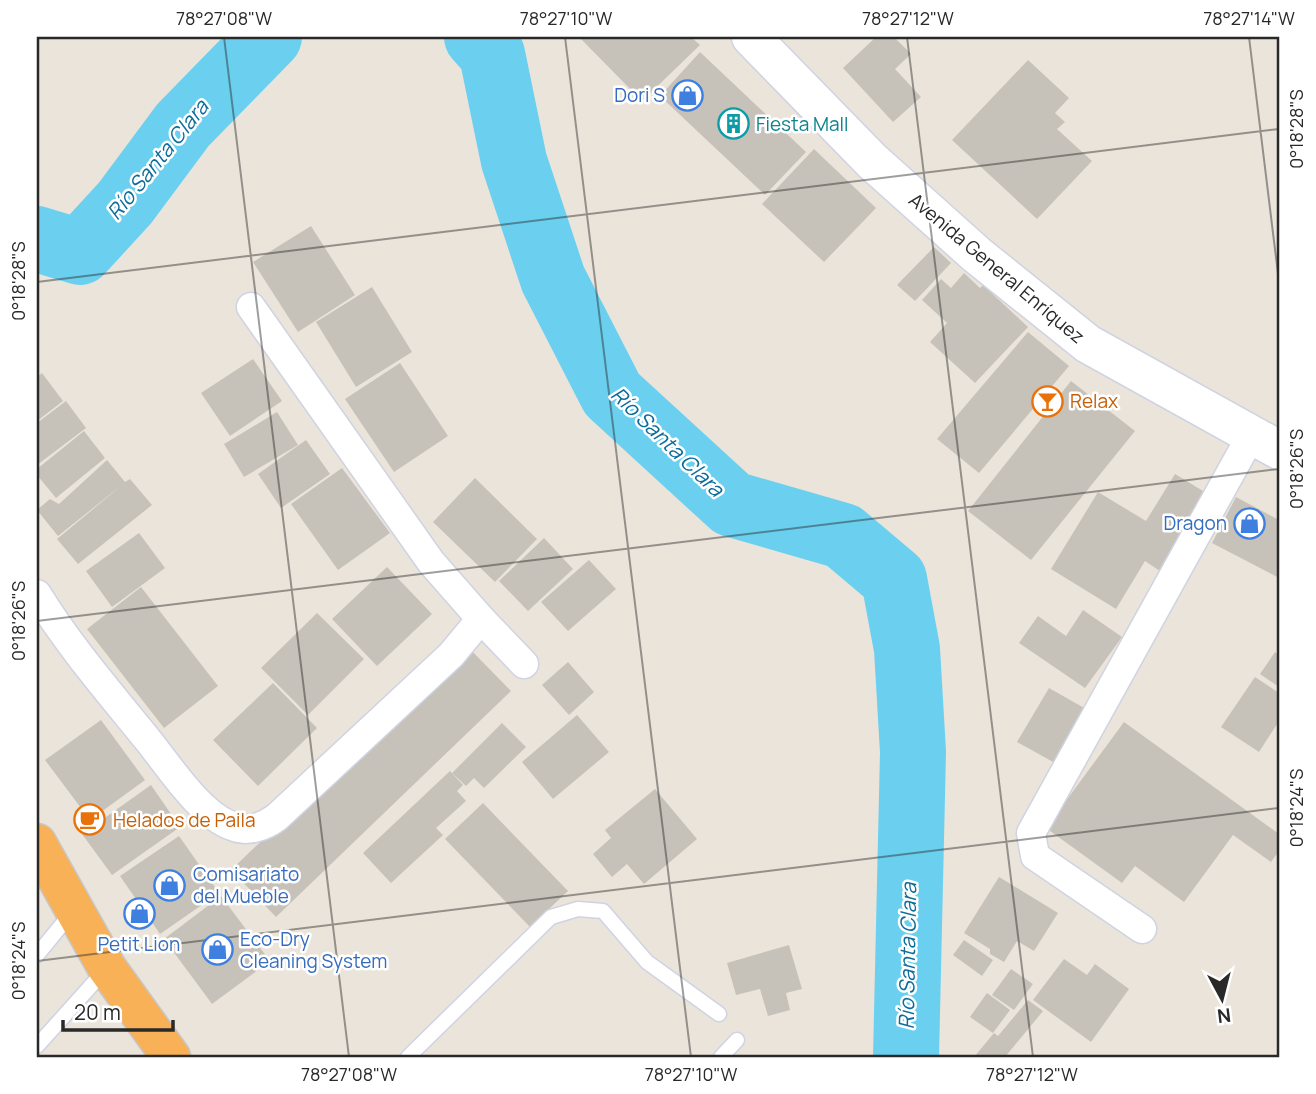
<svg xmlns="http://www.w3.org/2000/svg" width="1316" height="1094" viewBox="0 0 1316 1094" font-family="Manrope,sans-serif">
<rect width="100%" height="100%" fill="#ebe4da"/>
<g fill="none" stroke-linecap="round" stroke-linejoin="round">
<g stroke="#6bd0ef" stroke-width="66">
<path d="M477 37 492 54 514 161 553 279 612 394 732 504 843 536 894 579 907 649 913 752 906 1057"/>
<path d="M37 239 80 252 125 203 183 125 269 37"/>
</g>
</g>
<g fill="#c7c2b9">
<path d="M579 37H691L700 45 642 101Z"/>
<path d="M876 37H894L911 54 895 69 921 97 893 122 843 68Z"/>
<path d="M700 52 806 152 765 195 660 96Z"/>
<path d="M1028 60 1069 98 1055 113 1065 122 1057 129 1092 161 1037 219 952 140Z"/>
<path d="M814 149 876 208 824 262 762 204Z"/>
<path d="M311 226 355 295 298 332 253 262Z"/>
<path d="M934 247 951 263 915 301 897 285Z"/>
<path d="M964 273 980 288 983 285 1028 327 975 383 930 342 947 323 922 300 941 279 951 288Z"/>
<path d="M372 287 412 352 356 387 316 322Z"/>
<path d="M1028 332 1069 366 979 473 937 439Z"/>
<path d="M253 359 282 401 230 436 201 393Z"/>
<path d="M400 363 448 436 394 472 345 399Z"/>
<path d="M42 373 63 401 37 421V377Z"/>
<path d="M1071 381 1135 431 1031 560 968 511Z"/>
<path d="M66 401 86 428 37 465V423Z"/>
<path d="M277 412 298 445 244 477 224 444Z"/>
<path d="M84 431 105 458 56 498 37 475V469Z"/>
<path d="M306 440 330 474 281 508 258 474Z"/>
<path d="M107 460 125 482 130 479 152 505 78 564 57 539 122 485 58 536 37 510 50 499 59 504Z"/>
<path d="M342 468 390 533 338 570 291 504Z"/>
<path d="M1175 474 1208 494 1160 571 1145 561 1116 609 1051 569 1098 492 1146 521Z"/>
<path d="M475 478 537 539 495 582 433 522Z"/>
<path d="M1236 497 1279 520V578L1212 543Z"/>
<path d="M139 533 165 568 112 607 86 571Z"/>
<path d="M544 538 573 569 528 611 499 581Z"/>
<path d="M589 560 616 589 568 631 541 602Z"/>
<path d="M387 567 432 614 377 666 332 619Z"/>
<path d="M141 587 218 686 164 728 87 629Z"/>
<path d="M1083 610 1122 637 1085 688 1019 643 1038 616 1066 636Z"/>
<path d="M317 613 364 659 308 715 261 668Z"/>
<path d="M466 645 511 691 276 917 231 870Z"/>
<path d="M1275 652 1279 655V687L1260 674Z"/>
<path d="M568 662 594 692 569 715 542 685Z"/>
<path d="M1255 677 1279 693V721L1259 752 1221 727Z"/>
<path d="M273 683 317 728 258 786 213 740Z"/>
<path d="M1049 688 1086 709 1055 763 1017 742Z"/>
<path d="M577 715 609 752 553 799 522 762Z"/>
<path d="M101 720 145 780 90 820 45 760Z"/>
<path d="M1124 722 1279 834V851L1271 862 1233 835 1184 902 1135 866 1122 883 1046 828Z"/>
<path d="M502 723 526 747 484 788 474 778 466 786 452 773Z"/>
<path d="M450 771 463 785 457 791 466 801 436 828 443 835 391 883 363 853Z"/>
<path d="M151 785 180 827 112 875 82 834Z"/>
<path d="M655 789 697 839 644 884 627 864 612 877 593 854 611 838 605 830Z"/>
<path d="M483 803 568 891 530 927 445 839Z"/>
<path d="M179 836 219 893 160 934 120 876Z"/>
<path d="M999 877 1058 913 1034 951 1017 941 1004 962 990 954V949L964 933Z"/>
<path d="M221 896 270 961 212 1004 164 939Z"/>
<path d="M964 940 993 960 982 976 953 955Z"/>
<path d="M789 945 802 989 786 993 790 1010 768 1016 760 989 736 995 727 963Z"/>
<path d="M1064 959 1087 975 1095 964 1129 989 1091 1042 1033 1000Z"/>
<path d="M1011 969 1033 984 1014 1010 992 995Z"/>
<path d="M987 993 1010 1010 993 1033 970 1017Z"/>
<path d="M1028 1000 1043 1011 1005 1057H974L994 1033 998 1036Z"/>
</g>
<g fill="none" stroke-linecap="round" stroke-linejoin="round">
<defs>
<g id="service">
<path d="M37 955 73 911"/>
<path d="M37 1046 106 969"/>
<path d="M408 1057 551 917 578 909 603 911 647 962 719 1014"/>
<path d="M721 1057 737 1040"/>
</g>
<g id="minor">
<path d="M37 594C69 646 109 692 147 739 169 766 199 814 232 826 248 833 265 826 277 817L451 655 481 619 431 562 251 307"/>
<path d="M481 619 524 664"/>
<path d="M1142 929 1035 856 1031 833 1251 436"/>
</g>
<path id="secondary" d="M751 37 872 161 977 255 1088 344 1279 450"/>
<path id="trunk" d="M37 843 107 968 171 1057"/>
</defs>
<use href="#service" stroke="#cfd3e2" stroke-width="17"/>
<use href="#minor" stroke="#cfd3e2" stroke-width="31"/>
<use href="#secondary" stroke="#cfd3e2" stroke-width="41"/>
<use href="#trunk" stroke="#c7c7c7" stroke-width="41"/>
<use href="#service" stroke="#fff" stroke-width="14"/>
<use href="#minor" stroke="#fff" stroke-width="28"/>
<use href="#secondary" stroke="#fff" stroke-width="38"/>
<use href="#trunk" stroke="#f8b156" stroke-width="38"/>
</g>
<path fill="none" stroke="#292929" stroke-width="2" stroke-opacity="0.45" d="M224 37 349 1057M565 37 691 1057M907 37 1033 1057M1249 37 1279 282M37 282 1279 129M37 621 1279 469M37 961 1279 808"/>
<defs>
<symbol id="shop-ring" viewBox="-11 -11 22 22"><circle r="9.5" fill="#fff" stroke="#3f7fe0" stroke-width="1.5"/><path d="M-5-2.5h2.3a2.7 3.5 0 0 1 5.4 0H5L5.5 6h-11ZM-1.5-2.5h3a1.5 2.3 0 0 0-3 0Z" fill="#3f7fe0"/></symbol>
<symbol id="building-ring" viewBox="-11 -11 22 22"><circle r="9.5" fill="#fff" stroke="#0f9aa8" stroke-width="1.5"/><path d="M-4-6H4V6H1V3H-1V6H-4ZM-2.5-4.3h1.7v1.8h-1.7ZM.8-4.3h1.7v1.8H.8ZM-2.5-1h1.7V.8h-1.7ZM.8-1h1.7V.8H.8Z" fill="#0f9aa8"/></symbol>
<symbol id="bar-ring" viewBox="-11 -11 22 22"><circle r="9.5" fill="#fff" stroke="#e8710a" stroke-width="1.5"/><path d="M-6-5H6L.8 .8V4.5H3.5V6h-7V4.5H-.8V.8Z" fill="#e8710a"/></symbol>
<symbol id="cafe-ring" viewBox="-11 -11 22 22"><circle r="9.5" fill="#fff" stroke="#e8710a" stroke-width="1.5"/><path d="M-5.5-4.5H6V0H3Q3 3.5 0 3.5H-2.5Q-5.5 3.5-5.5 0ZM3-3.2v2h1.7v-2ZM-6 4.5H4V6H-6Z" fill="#e8710a"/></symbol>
</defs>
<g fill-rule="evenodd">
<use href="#shop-ring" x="670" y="78" width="35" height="35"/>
<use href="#building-ring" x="716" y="106" width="35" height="35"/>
<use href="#bar-ring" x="1030" y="384" width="35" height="35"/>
<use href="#shop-ring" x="1232" y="506" width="35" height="35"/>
<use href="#cafe-ring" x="72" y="802" width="35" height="35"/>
<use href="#shop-ring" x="152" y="868" width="35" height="35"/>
<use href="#shop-ring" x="122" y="896" width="35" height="35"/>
<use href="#shop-ring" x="200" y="932" width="35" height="35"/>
</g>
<g text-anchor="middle" stroke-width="5" stroke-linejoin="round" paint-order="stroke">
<g font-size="19" fill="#366cbe" stroke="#fff" text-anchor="end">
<text x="665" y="102">Dori S</text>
<text x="1227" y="530">Dragon</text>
<text x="193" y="881" text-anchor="start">Comisariato<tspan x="193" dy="22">del Mueble</tspan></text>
<text x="240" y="946" text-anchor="start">Eco-Dry<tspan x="240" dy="22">Cleaning System</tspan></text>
<text x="139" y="951" text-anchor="middle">Petit Lion</text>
</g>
<g font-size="19" fill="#0d838f" stroke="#fff" text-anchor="start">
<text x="756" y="131">Fiesta Mall</text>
</g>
<g font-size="19" fill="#292929" stroke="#fff">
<text transform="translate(997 268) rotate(40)" y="7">Avenida General Enríquez</text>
</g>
<g font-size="19" fill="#c56008" stroke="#fff" text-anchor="start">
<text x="1070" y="408">Relax</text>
<text x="113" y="827">Helados de Paila</text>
</g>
<g font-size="21" font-style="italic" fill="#0c6c9a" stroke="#fff">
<text transform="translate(158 160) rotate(-51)" y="7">Río Santa Clara</text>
<text transform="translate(667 442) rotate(44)" y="7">Río Santa Clara</text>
<text transform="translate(908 956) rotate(-89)" y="7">Río Santa Clara</text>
</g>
</g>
<rect width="1316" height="1094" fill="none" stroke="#ffffff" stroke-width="77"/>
<g transform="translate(1222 999) rotate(173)" stroke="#ffffff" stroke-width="5" paint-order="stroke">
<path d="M0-5L12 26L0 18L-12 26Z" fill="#292929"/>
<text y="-10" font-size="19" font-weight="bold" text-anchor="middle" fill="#292929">N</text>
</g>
<path d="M63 1020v10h110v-10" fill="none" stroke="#292929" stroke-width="3.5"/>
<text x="74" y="1020" font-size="21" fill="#292929" stroke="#ffffff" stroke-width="5" paint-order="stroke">20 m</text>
<rect x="38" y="38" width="1240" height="1018" fill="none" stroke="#292929" stroke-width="2.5"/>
<g font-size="18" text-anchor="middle" fill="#292929">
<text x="224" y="25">78°27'08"W</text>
<text x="566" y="25">78°27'10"W</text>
<text x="908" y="25">78°27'12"W</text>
<text x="1249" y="25">78°27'14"W</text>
<text transform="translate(1297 129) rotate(-90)" y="6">0°18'28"S</text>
<text transform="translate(19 281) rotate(-90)" y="6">0°18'28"S</text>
<text transform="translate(1297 469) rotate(-90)" y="6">0°18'26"S</text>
<text transform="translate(19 621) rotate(-90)" y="6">0°18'26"S</text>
<text transform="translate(1297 808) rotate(-90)" y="6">0°18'24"S</text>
<text transform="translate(19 961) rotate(-90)" y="6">0°18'24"S</text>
<text x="349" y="1081">78°27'08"W</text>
<text x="691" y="1081">78°27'10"W</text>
<text x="1032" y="1081">78°27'12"W</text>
</g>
</svg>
